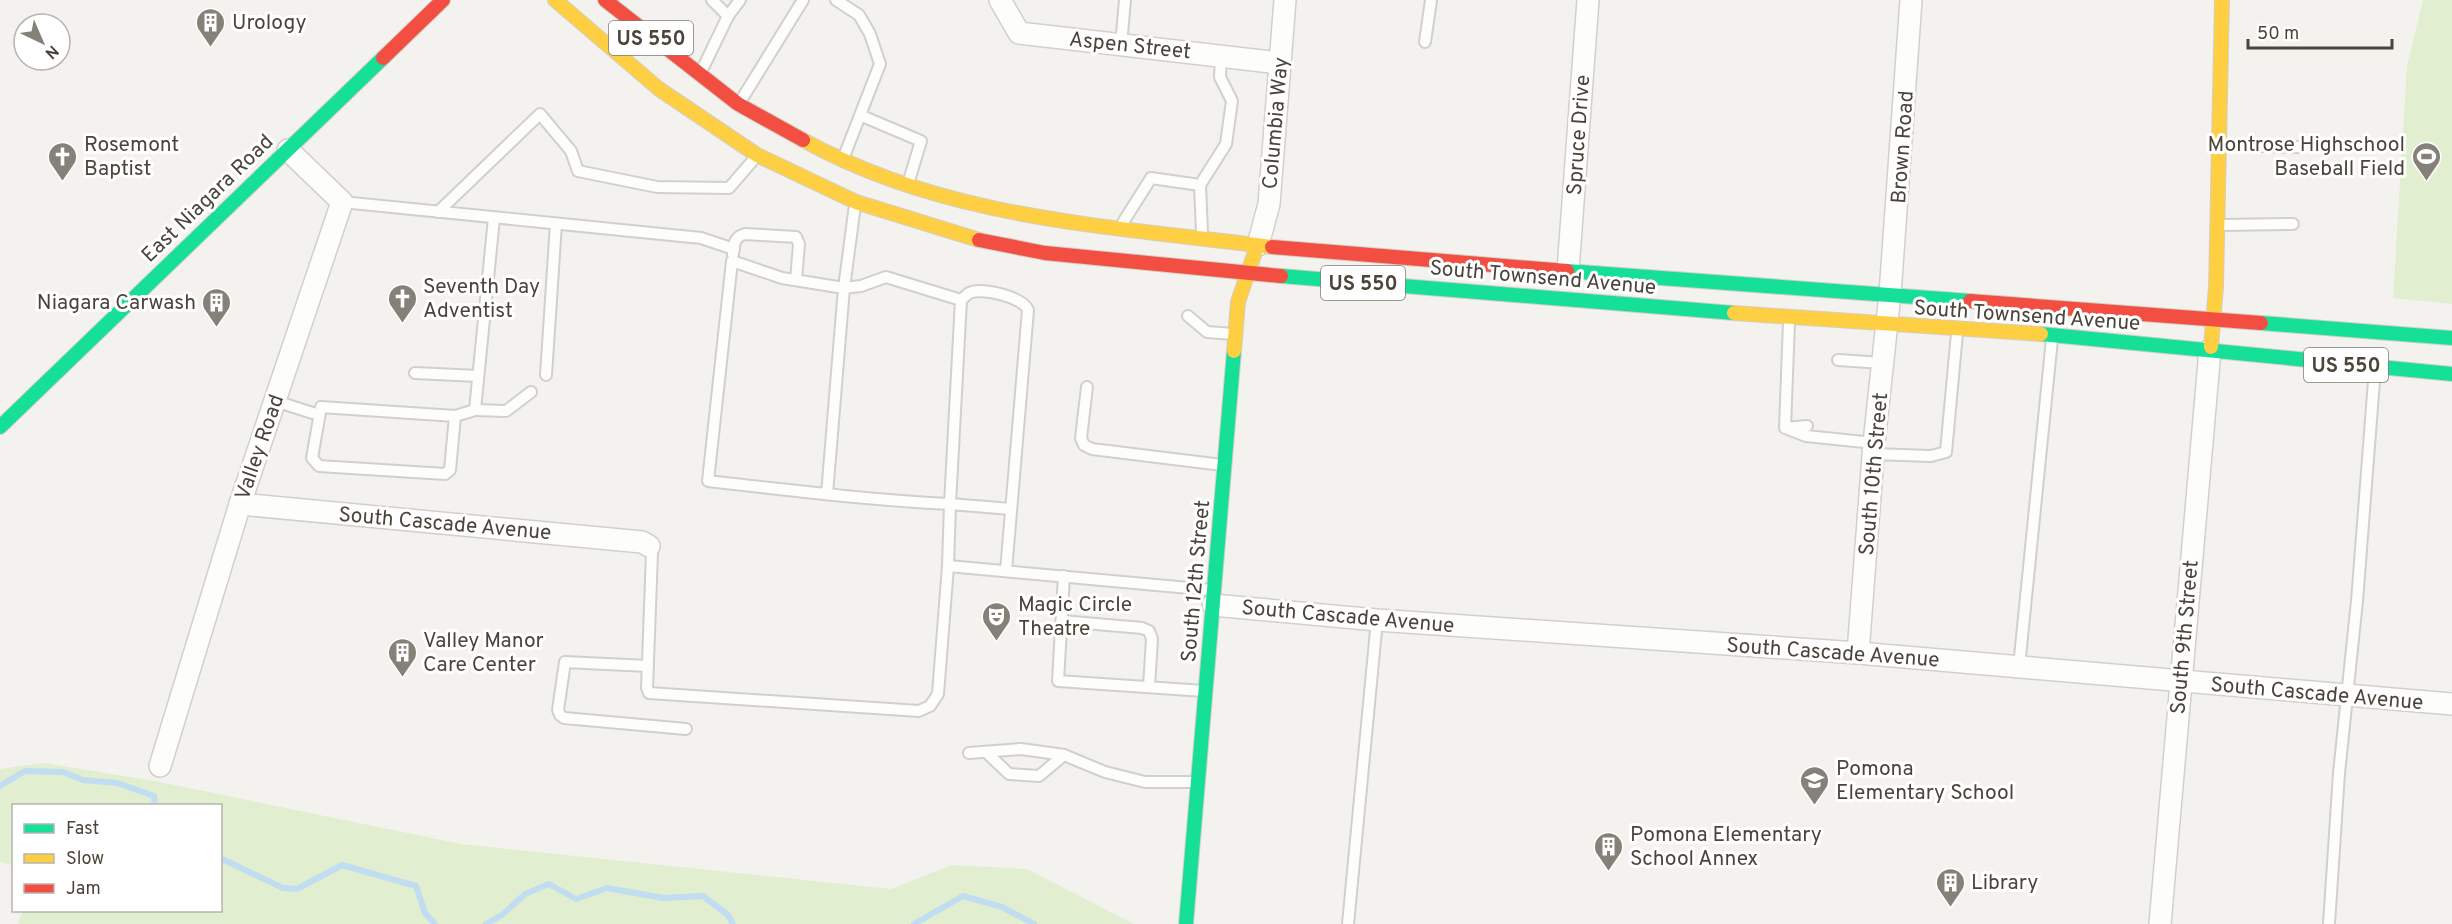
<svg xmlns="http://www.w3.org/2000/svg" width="2452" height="924" viewBox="0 0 2452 924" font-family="Overpass,sans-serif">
<rect width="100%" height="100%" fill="#f4f2ee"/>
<g fill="#e1eecf">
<path d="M2423 0H2452V304L2393 298 2407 66Z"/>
<path d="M44 763 155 781 461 844 891 889 952 865 1027 869 1134 924H18L23 911 220 910V806H14L13 866 0 861V769Z"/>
</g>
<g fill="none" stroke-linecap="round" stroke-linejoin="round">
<g stroke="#c0ddf1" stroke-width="6">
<path d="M0 786 25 771 63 772 83 780 117 783 154 796 155 806"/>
<path d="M220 858 283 888 297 889 342 865 416 886 425 913 435 924"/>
<path d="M486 924 502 915 525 894 549 884 576 899 607 888 663 898 703 896 728 915 733 924"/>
<path d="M914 924 963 896 1002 907 1034 924"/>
</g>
<defs>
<g id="lane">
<path d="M712 0 728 16"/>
<path d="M836 0 859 15 870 34 880 64 843 159"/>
<path d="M1425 42 1431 0"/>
<path d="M1121 45 1125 0"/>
<path d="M702 70 728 16 740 0"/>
<path d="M740 102 803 0"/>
<path d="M862 116 921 141 908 184"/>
<path d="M2220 145 2299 147"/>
<path d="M1200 185 1226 144 1232 101 1220 77 1221 55"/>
<path d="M342 202 701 238 734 249"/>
<path d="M438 212 540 114 571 151 578 171 657 187 729 188 755 158"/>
<path d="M494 218 475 410 506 411 531 392"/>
<path d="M1122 224 1151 178 1200 185 1202 233"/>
<path d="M2221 225 2293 224"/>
<path d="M733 254C734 244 734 237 745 234L796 237 799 244 796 280"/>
<path d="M961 300C964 298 966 295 969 293 982 287 1023 297 1028 310L1006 571"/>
<path d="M1188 316 1207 332 1233 334"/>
<path d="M1789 322 1785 428 1807 426"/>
<path d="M1838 360 1883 363"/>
<path d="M415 373 478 376"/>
<path d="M546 375 556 224"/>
<path d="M1087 387 1081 438 1084 445 1092 449 1222 465"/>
<path d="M275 401 319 415"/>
<path d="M455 416 450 470 445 474 319 466 312 458 321 407 455 416 475 410"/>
<path d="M1788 429 1806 436 1874 443"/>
<path d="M1873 454 1931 456 1946 452 1957 333"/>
<path d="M827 494 844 288 861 286 886 277 961 300 950 504C869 500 788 490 708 481L732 261 782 278 844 288 855 205"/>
<path d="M649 546 652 553 647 688 649 693 919 711 930 706 938 694 948 566 950 504 1011 509"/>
<path d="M948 566 1211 590"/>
<path d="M1064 576 1058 681 1204 691"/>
<path d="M1062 621 1142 628 1149 631 1152 639 1149 687"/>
<path d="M648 666 565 662 558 710 560 715 564 718 686 729"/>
<path d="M2019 667 2052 339"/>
<path d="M986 752 1009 774 1039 776 1064 755"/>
<path d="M969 753 1021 749 1064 755 1105 772 1145 782H1196"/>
<path d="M1348 924 1377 620"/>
<path d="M2329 924 2339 773 2357 601 2375 368"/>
</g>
<g id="street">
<path d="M1000 0 1019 33 1280 63"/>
<path d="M1258 245 1269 204 1285 0"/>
<path d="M1568 270 1588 0"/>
<path d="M240 504 642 542 649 546"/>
<path d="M1213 605 1377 620 1858 653 2452 704"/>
<path d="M1858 653 1874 443 1890 294 1911 0"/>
<path d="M160 766 240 504 342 202 288 150"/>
<path d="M2160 924 2210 350"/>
</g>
<g id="fast">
<path d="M1567 271 1970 301"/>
<path d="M1281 276 1734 313"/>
<path d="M2261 323 2452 338"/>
<path d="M2041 334 2452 374"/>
<path d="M0 427 383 58"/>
<path d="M1186 924 1234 351"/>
</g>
<g id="slow">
<path d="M555 0 659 89 757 155 856 202 979 240"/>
<path d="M803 140C947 220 1112 226 1272 247"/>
<path d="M1734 313 2041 334"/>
<path d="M2211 347 2216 287 2222 0"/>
<path d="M1234 351 1238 302 1256 249"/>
</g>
<g id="jam">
<path d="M605 0 738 104 803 140"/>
<path d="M383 58 443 0"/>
<path d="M979 240 1045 253 1281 276"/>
<path d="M1272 247 1567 271"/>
<path d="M1970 301 2261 323"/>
</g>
</defs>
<use href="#lane" stroke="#d2d0cb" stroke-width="14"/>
<use href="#street" stroke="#d2d0cb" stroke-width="24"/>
<use href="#fast" stroke="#d3cfc5" stroke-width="16"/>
<use href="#slow" stroke="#d3cfc5" stroke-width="16"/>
<use href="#jam" stroke="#d3cfc5" stroke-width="16"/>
<use href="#lane" stroke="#fdfdfc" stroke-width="10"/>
<use href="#street" stroke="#fdfdfc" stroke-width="21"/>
<use href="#fast" stroke="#16e098" stroke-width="14"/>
<use href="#slow" stroke="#ffcf43" stroke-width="14"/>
<use href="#jam" stroke="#f24e42" stroke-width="14"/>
</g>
<defs>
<symbol id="building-pin" viewBox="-11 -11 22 30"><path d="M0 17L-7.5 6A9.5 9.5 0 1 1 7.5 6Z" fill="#868178" stroke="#fff"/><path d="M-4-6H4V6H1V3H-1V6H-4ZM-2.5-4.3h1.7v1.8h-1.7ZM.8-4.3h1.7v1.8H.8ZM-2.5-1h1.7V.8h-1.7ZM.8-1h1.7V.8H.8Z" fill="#fff"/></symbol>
<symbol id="church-pin" viewBox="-11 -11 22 30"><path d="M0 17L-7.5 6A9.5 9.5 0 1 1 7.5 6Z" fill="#868178" stroke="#fff"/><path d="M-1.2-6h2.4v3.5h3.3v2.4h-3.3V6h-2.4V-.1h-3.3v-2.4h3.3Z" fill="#fff"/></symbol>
<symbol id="stadium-pin" viewBox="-11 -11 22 30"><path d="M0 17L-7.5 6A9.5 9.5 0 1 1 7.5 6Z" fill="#868178" stroke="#fff"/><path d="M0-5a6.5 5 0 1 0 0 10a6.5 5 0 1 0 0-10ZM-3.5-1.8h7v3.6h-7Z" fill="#fff"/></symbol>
<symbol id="theatre-pin" viewBox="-11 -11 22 30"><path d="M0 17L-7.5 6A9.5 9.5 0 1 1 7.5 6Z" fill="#868178" stroke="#fff"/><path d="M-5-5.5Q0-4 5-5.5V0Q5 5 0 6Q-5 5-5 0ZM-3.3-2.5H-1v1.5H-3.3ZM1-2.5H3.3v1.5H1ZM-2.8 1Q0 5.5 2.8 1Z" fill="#fff"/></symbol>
<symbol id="school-pin" viewBox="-11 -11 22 30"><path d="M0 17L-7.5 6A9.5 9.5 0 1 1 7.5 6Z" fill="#868178" stroke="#fff"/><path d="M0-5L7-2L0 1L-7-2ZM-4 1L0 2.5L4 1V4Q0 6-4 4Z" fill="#fff"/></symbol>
</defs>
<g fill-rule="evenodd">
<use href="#building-pin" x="194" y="6" width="33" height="45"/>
<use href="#church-pin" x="46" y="140" width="33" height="45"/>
<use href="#stadium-pin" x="2410" y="140" width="33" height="45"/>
<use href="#church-pin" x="386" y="282" width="33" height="45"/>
<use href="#building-pin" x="200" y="286" width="33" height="45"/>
<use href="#theatre-pin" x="980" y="600" width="33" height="45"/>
<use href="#building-pin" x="386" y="636" width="33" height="45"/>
<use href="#school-pin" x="1798" y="764" width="33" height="45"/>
<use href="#building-pin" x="1592" y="830" width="33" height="45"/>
<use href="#building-pin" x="1934" y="866" width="33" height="45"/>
</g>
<g text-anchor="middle" stroke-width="6" stroke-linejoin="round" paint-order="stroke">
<g fill="#fff" stroke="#817c74" stroke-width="1.5">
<rect x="609" y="21" width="84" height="34" rx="4.5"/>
<rect x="1321" y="266" width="84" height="34" rx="4.5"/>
<rect x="2304" y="348" width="84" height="34" rx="4.5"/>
</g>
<g font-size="20" font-weight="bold" fill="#4b4439">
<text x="651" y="45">US 550</text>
<text x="1363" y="290">US 550</text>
<text x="2346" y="372">US 550</text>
</g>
<g font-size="21" fill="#4b4439" stroke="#fff" text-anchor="start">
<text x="232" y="29">Urology</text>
<text x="84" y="151">Rosemont<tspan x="84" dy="24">Baptist</tspan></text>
<text x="2405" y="151" text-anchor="end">Montrose Highschool<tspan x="2405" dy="24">Baseball Field</tspan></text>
<text x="423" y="293">Seventh Day<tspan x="423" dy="24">Adventist</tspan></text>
<text x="196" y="309" text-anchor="end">Niagara Carwash</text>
<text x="1018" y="611">Magic Circle<tspan x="1018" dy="24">Theatre</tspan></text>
<text x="423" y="647">Valley Manor<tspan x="423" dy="24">Care Center</tspan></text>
<text x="1836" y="775">Pomona<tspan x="1836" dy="24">Elementary School</tspan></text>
<text x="1630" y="841">Pomona Elementary<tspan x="1630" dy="24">School Annex</tspan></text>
<text x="1971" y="889">Library</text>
</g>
<g font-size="21" fill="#4b4439" stroke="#fff">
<text transform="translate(1130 45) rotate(6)" y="7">Aspen Street</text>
<text transform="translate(1275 123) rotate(-85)" y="7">Columbia Way</text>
<text transform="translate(1578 135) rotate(-86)" y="7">Spruce Drive</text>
<text transform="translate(1902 147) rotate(-86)" y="7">Brown Road</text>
<text transform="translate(207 198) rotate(-44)" y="7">East Niagara Road</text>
<text transform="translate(1543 277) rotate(5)" y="7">South Townsend Avenue</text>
<text transform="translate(2027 315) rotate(4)" y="7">South Townsend Avenue</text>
<text transform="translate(259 447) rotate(-71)" y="7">Valley Road</text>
<text transform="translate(1873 474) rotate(-85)" y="7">South 10th Street</text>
<text transform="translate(445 523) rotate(5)" y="7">South Cascade Avenue</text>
<text transform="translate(1195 581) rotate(-85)" y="7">South 12th Street</text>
<text transform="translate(1348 616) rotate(5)" y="7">South Cascade Avenue</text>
<text transform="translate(2184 637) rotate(-85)" y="7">South 9th Street</text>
<text transform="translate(1833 652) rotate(4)" y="7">South Cascade Avenue</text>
<text transform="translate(2317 693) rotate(5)" y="7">South Cascade Avenue</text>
</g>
</g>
<rect x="12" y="804" width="210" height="108" fill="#ffffff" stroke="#b7b4b0" stroke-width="1.5"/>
<rect x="24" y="824" width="30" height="9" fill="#16e098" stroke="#b7b4b0" stroke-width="1.5"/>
<text x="66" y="834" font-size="18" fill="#4b4439">Fast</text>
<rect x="24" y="854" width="30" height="9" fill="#ffcf43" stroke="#b7b4b0" stroke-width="1.5"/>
<text x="66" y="864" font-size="18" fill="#4b4439">Slow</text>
<rect x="24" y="884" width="30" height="9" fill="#f24e42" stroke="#b7b4b0" stroke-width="1.5"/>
<text x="66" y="894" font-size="18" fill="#4b4439">Jam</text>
<g transform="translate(42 42) rotate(136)"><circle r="28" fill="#ffffff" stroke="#b7b4b0" stroke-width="1.5"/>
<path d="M0-4.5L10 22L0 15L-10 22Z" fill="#868178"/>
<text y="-9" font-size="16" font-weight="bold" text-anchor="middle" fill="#4b4439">N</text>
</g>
<path d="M2248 39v9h144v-9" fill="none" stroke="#4b4439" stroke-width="3"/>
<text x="2257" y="39" font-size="18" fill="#4b4439" stroke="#ffffff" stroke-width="4.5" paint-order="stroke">50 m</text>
</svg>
